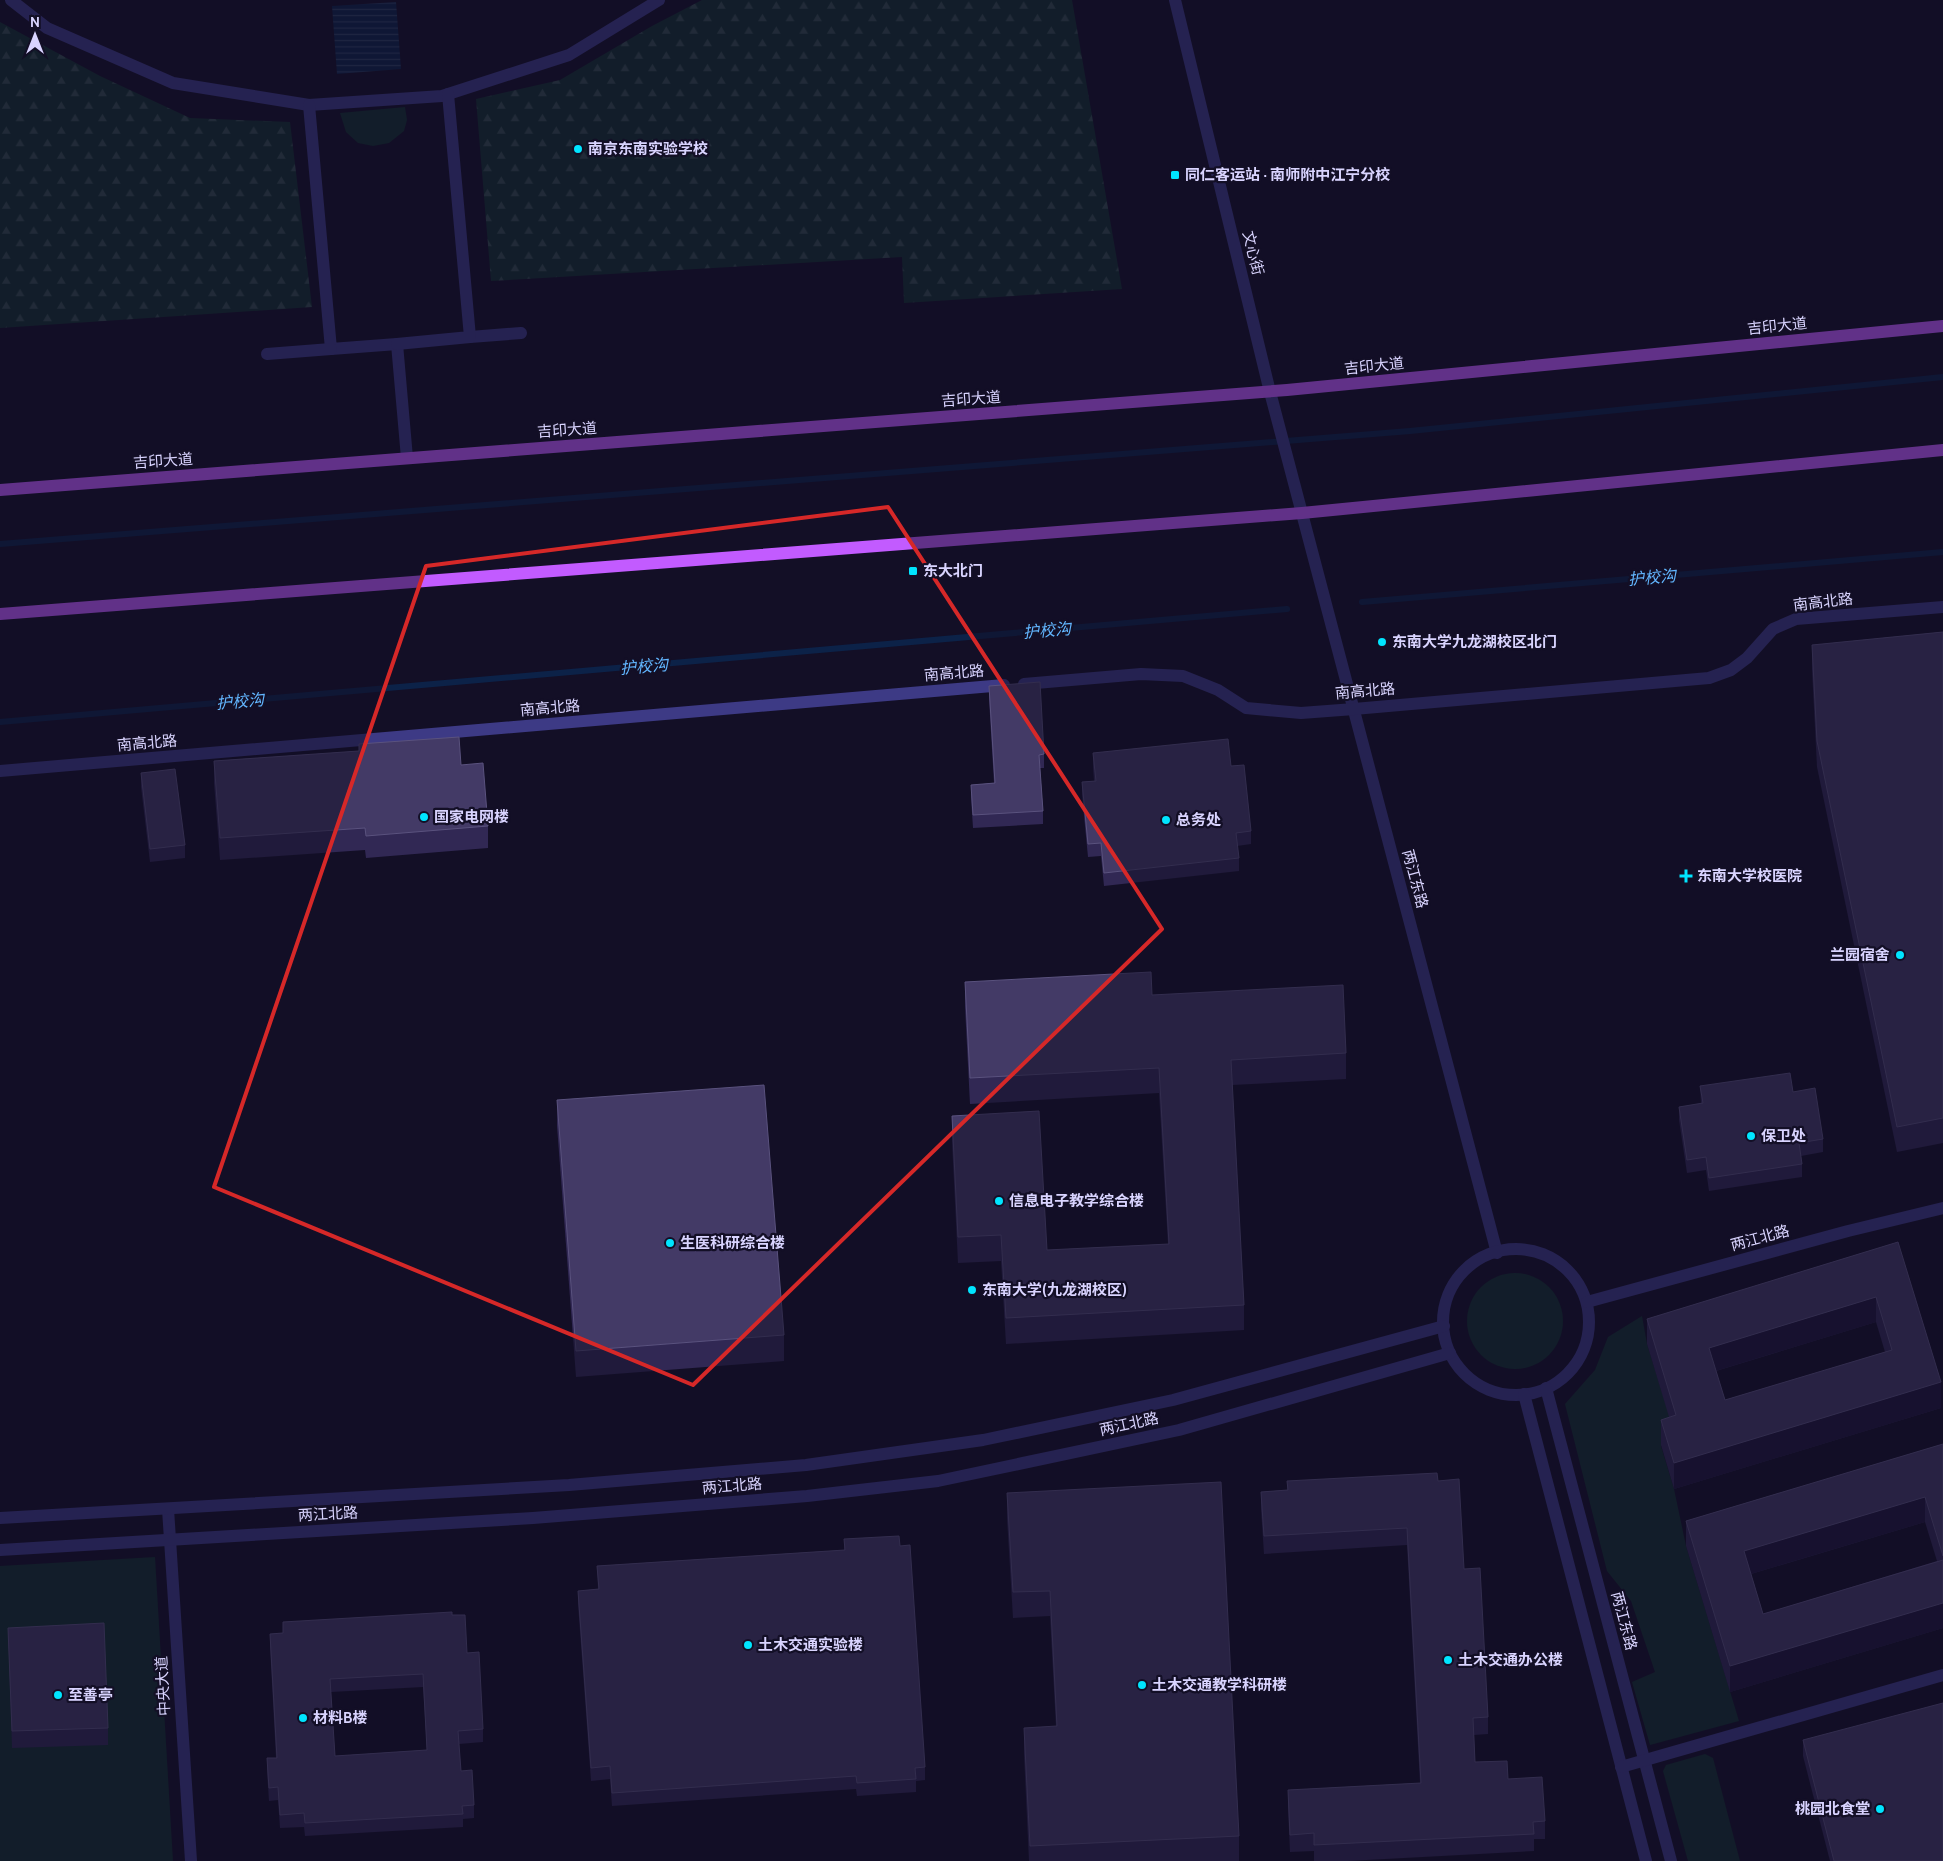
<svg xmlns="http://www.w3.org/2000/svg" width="1943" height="1861" viewBox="0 0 1943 1861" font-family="Cabin,'Noto Sans SC',sans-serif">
<defs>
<pattern id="forest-firs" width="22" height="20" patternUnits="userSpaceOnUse" patternTransform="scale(1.25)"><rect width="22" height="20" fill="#12302f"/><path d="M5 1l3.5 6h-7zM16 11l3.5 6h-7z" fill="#344d4e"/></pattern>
<pattern id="water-rules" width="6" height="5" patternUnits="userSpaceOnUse" patternTransform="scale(1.25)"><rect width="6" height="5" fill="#0c2248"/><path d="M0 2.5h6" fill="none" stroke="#2f4163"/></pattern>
</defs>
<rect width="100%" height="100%" fill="#130f26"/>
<g fill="#12302f">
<path d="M405 107 407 120 404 131 389 143 373 146 358 143 346 132 340 113Z"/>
<circle cx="1515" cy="1321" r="48"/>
<path d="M1642 1316 1647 1344 1677 1441 1661 1446 1674 1489 1686 1546 1739 1721 1650 1745 1632 1682 1655 1672 1631 1601 1607 1571 1565 1404 1595 1370 1608 1337Z"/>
<path d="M155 1557 173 1861H0V1566Z"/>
<path d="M1705 1754 1713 1758 1740 1861H1688L1663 1771 1666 1765Z"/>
</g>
<g fill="url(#forest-firs)">
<path d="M702 0H1072L1122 289 904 303 902 257 491 281 476 99 560 80 652 26Z"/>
<path d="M0 22 100 76 190 118 290 122 312 307 0 328Z"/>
</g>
<path fill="url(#water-rules)" d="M396 2 401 69 337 74 332 6Z"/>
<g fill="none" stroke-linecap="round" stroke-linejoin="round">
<g stroke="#0c2248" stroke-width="6">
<path d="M0 544 1410 431 1943 377"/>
<path d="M1362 602 1943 552"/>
<path d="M0 722 1287 609"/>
</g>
<g stroke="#3d3a85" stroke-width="12">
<path d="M11 0 47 28 173 83 309 105 442 96 569 55 659 0"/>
<path d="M1175 0 1270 392 1497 1253"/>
<path d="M309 105 331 349 397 344 407 458"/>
<path d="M470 337 521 333"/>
<path d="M397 344 470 337 448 94"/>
<path d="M267 354 331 349"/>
<path d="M1024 684 1141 674 1183 676 1218 690 1246 708 1301 713 1354 709 1709 678 1731 670 1747 658 1773 629 1796 619 1943 607"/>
<path d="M0 771 1004 685"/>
<circle cx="1516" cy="1322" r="73"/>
<path d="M1587 1302 1848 1231 1943 1208"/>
<path d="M1546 1388 1671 1861"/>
<path d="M1524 1394 1646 1861"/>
<path d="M168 1509 191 1861"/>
<path d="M0 1518 569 1485 806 1465 983 1440 1173 1400 1444 1326"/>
<path d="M0 1550 533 1518 807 1496 938 1481 1179 1430 1450 1353"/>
<path d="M1621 1767 1943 1675"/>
</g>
<g stroke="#c25bff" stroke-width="12">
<path d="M0 490 1287 390 1943 326"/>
<path d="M0 614 1302 513 1943 450"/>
</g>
</g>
<g fill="#312854" fill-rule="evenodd">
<path d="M1943 632V1143L1897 1152 1817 767 1812 670V645Z"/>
<path d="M989 686 1044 754V768H1040L1043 811V824L973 828 971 798V785L994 783 989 699Z"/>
<path d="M359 744 461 765 488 826V848L366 858 365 850 220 860 214 783V761L359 751Z"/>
<path d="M1093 753 1231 766 1251 831V844L1237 846 1239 858V871L1104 886 1101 856 1088 857 1082 795V782L1094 781 1093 767Z"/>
<path d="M141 773 185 845V858L150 862 141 787Z"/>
<path d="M965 982 1152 995 1346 1053V1079L1232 1085 1244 1305V1330L1006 1344 1001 1261 958 1263 952 1142V1116L1047 1250 1168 1244 1159 1093 970 1104 965 1007Z"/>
<path d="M1700 1086 1823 1139V1152L1801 1156 1802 1164V1177L1709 1191 1706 1170 1687 1173 1679 1120V1107L1701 1104Z"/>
<path d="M557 1100 784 1335V1361L576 1377 557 1126Z"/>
<path d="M1898 1242 1941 1408 1674 1489 1661 1445V1420L1669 1417 1647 1344V1319ZM1876 1322 1885 1352 1725 1400 1716 1371Z"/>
<path d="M1943 1444V1628L1730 1692 1686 1546V1521ZM1925 1522 1937 1561 1763 1614 1751 1574Z"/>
<path d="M1287 1481H1438L1464 1569 1488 1717V1734L1474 1735 1475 1762 1508 1779 1545 1821V1839H1534V1851L1348 1861H1314V1851L1290 1852 1288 1808V1790L1420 1783 1407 1545 1264 1554 1261 1509V1492L1287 1490Z"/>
<path d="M1007 1493 1239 1836V1861H1029L1024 1754V1728L1056 1727 1050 1616 1013 1618 1007 1518Z"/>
<path d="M844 1539 925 1767V1780L916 1781V1792L857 1796 856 1789 612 1806 610 1779 591 1781 578 1604V1591L598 1589 597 1566 844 1550Z"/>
<path d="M452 1615 467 1653 483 1729V1742L459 1744 461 1771 474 1805V1818L463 1819V1827L305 1836 304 1827 280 1828 278 1800 269 1801 267 1771V1758H276L270 1647V1634L283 1633V1622ZM423 1687 427 1750 335 1756 331 1692Z"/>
<path d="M8 1628 108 1728V1745L12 1748Z"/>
<path d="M1803 1740 1943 1861H1830L1803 1756Z"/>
</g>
<g fill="#1d163a">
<path d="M1876 1297V1322L1709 1373V1348Z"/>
<path d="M1941 1382V1408L1674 1489V1463Z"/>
<path d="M1925 1497V1522L1744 1576V1551Z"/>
<path d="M1943 1603V1628L1730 1692V1666Z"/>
</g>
<g fill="#433a66" stroke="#5a527e" fill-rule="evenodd">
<path d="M1943 632V1118L1897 1127 1817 741 1812 645Z"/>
<path d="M1040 682 1044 754 1039 755 1043 811 973 815 971 785 995 783 989 686Z"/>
<path d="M459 737 461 765 483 763 488 826 366 836 365 828 220 838 214 761 359 751V744Z"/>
<path d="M1228 739 1231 766 1244 765 1251 831 1236 833 1239 858 1104 873 1101 843 1088 844 1082 782 1096 781 1093 753Z"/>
<path d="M175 769 185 845 150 849 141 773Z"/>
<path d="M1151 972 1152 995 1343 985 1346 1053 1231 1060 1244 1305 1006 1318 1001 1235 958 1237 952 1116 1039 1111 1047 1250 1169 1244 1159 1068 970 1078 965 982Z"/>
<path d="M1790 1073 1793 1092 1815 1088 1823 1139 1799 1143 1802 1164 1709 1178 1706 1157 1687 1160 1679 1107 1703 1103 1700 1086Z"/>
<path d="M764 1085 784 1335 576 1351 557 1100Z"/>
<path d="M1898 1242 1941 1382 1674 1463 1661 1420 1676 1415 1647 1319ZM1876 1297 1892 1350 1725 1400 1709 1348Z"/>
<path d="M1943 1444V1556L1925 1497 1744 1551 1763 1614 1943 1560V1603L1730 1666 1686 1521Z"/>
<path d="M1437 1473 1438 1481 1459 1479 1464 1569 1480 1568 1488 1717 1473 1718 1475 1762 1507 1761 1508 1779 1542 1777 1545 1821 1533 1822 1534 1834 1314 1845V1833L1290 1835 1288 1790 1421 1783 1407 1528 1264 1536 1261 1492 1288 1490 1287 1481Z"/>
<path d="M1221 1482 1239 1836 1030 1846 1024 1728 1057 1726 1050 1591 1013 1592 1007 1493Z"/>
<path d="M899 1536 900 1546 910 1545 925 1767 915 1768 916 1779 857 1783 856 1776 612 1793 610 1766 591 1768 578 1591 599 1589 597 1566 845 1550 844 1539Z"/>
<path d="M452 1612V1615H465L467 1653 479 1652 483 1729 458 1731 461 1771 472 1770 474 1805 462 1806 463 1814 305 1823 304 1813 280 1815 278 1787 269 1788 267 1758H277L270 1634 283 1633V1622ZM423 1674 427 1750 335 1756 330 1679Z"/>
<path d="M104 1623 108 1728 12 1731 8 1628Z"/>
<path d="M1943 1703V1861H1834L1803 1740Z"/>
</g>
<path d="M0 0H1943V1861H0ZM888 507 1162 929 693 1385 214 1187 426 566Z" fill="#130f26" fill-opacity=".55" fill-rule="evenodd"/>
<path fill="none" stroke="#d62828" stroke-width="4" stroke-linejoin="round" d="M888 507 1162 929 693 1385 214 1187 426 566Z"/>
<g fill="#00e5ff" stroke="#130f26" stroke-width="2">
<circle cx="578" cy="149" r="5"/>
<rect x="1170" y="170" width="10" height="10" rx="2.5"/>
<rect x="908" y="566" width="10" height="10" rx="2.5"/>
<circle cx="1382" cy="642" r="5"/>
<circle cx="424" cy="817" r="5"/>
<circle cx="1166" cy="820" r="5"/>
<path d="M1683.5 868.5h5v5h5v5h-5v5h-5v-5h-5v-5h5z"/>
<circle cx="1900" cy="955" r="5"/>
<circle cx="1751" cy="1136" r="5"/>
<circle cx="999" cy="1201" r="5"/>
<circle cx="670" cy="1243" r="5"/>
<circle cx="972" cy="1290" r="5"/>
<circle cx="748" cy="1645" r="5"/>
<circle cx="1448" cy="1660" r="5"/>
<circle cx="1142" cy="1685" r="5"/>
<circle cx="58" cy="1695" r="5"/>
<circle cx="303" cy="1718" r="5"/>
<circle cx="1880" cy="1809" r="5"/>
</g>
<g text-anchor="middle" stroke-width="4.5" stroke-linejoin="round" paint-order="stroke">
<g font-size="15" font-weight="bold" fill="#d9d4ff" stroke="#130f26" text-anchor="start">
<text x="588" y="154">南京东南实验学校</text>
<text x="1185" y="180">同仁客运站 · 南师附中江宁分校</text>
<text x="923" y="576">东大北门</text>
<text x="1392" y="647">东南大学九龙湖校区北门</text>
<text x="434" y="822">国家电网楼</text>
<text x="1176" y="825">总务处</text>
<text x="1697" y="881">东南大学校医院</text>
<text x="1890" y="960" text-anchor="end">兰园宿舍</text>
<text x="1761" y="1141">保卫处</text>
<text x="1009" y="1206">信息电子教学综合楼</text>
<text x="680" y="1248">生医科研综合楼</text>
<text x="982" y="1295">东南大学(九龙湖校区)</text>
<text x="758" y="1650">土木交通实验楼</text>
<text x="1458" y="1665">土木交通办公楼</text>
<text x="1152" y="1690">土木交通教学科研楼</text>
<text x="68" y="1700">至善亭</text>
<text x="313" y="1723">材料B楼</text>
<text x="1870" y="1814" text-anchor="end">桃园北食堂</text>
</g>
<g font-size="15" fill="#d9d4ff" stroke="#130f26">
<text transform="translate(1253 253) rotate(76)" y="5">文心街</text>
<text transform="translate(1777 326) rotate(-6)" y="5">吉印大道</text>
<text transform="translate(1374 366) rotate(-6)" y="5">吉印大道</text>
<text transform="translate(971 399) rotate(-4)" y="5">吉印大道</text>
<text transform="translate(567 430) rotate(-4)" y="5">吉印大道</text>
<text transform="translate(163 461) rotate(-4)" y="5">吉印大道</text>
<text transform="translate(1823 602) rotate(-7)" y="5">南高北路</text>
<text transform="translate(954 673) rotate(-5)" y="5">南高北路</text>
<text transform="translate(1365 691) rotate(-5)" y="5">南高北路</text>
<text transform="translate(550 708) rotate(-5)" y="5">南高北路</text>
<text transform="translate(147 743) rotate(-5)" y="5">南高北路</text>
<text transform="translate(1415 879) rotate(75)" y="5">两江东路</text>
<text transform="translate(1760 1238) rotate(-15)" y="5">两江北路</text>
<text transform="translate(1129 1424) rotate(-12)" y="5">两江北路</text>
<text transform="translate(732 1486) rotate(-5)" y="5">两江北路</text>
<text transform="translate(328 1514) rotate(-3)" y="5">两江北路</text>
<text transform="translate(1624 1621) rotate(75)" y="5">两江东路</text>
<text transform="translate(163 1686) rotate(-93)" y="5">中央大道</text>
</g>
<g font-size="16" font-style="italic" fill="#62b6ff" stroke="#130f26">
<text transform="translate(1652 577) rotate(-5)" y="6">护校沟</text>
<text transform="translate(1047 630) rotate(-5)" y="6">护校沟</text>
<text transform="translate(644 666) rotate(-5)" y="6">护校沟</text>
<text transform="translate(240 701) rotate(-5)" y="6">护校沟</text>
</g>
</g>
<g transform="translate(35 35)" stroke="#130f26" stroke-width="4" paint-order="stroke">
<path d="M0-4L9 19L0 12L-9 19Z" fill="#d9d4ff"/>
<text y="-8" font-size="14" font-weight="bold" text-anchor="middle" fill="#d9d4ff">N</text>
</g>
</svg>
